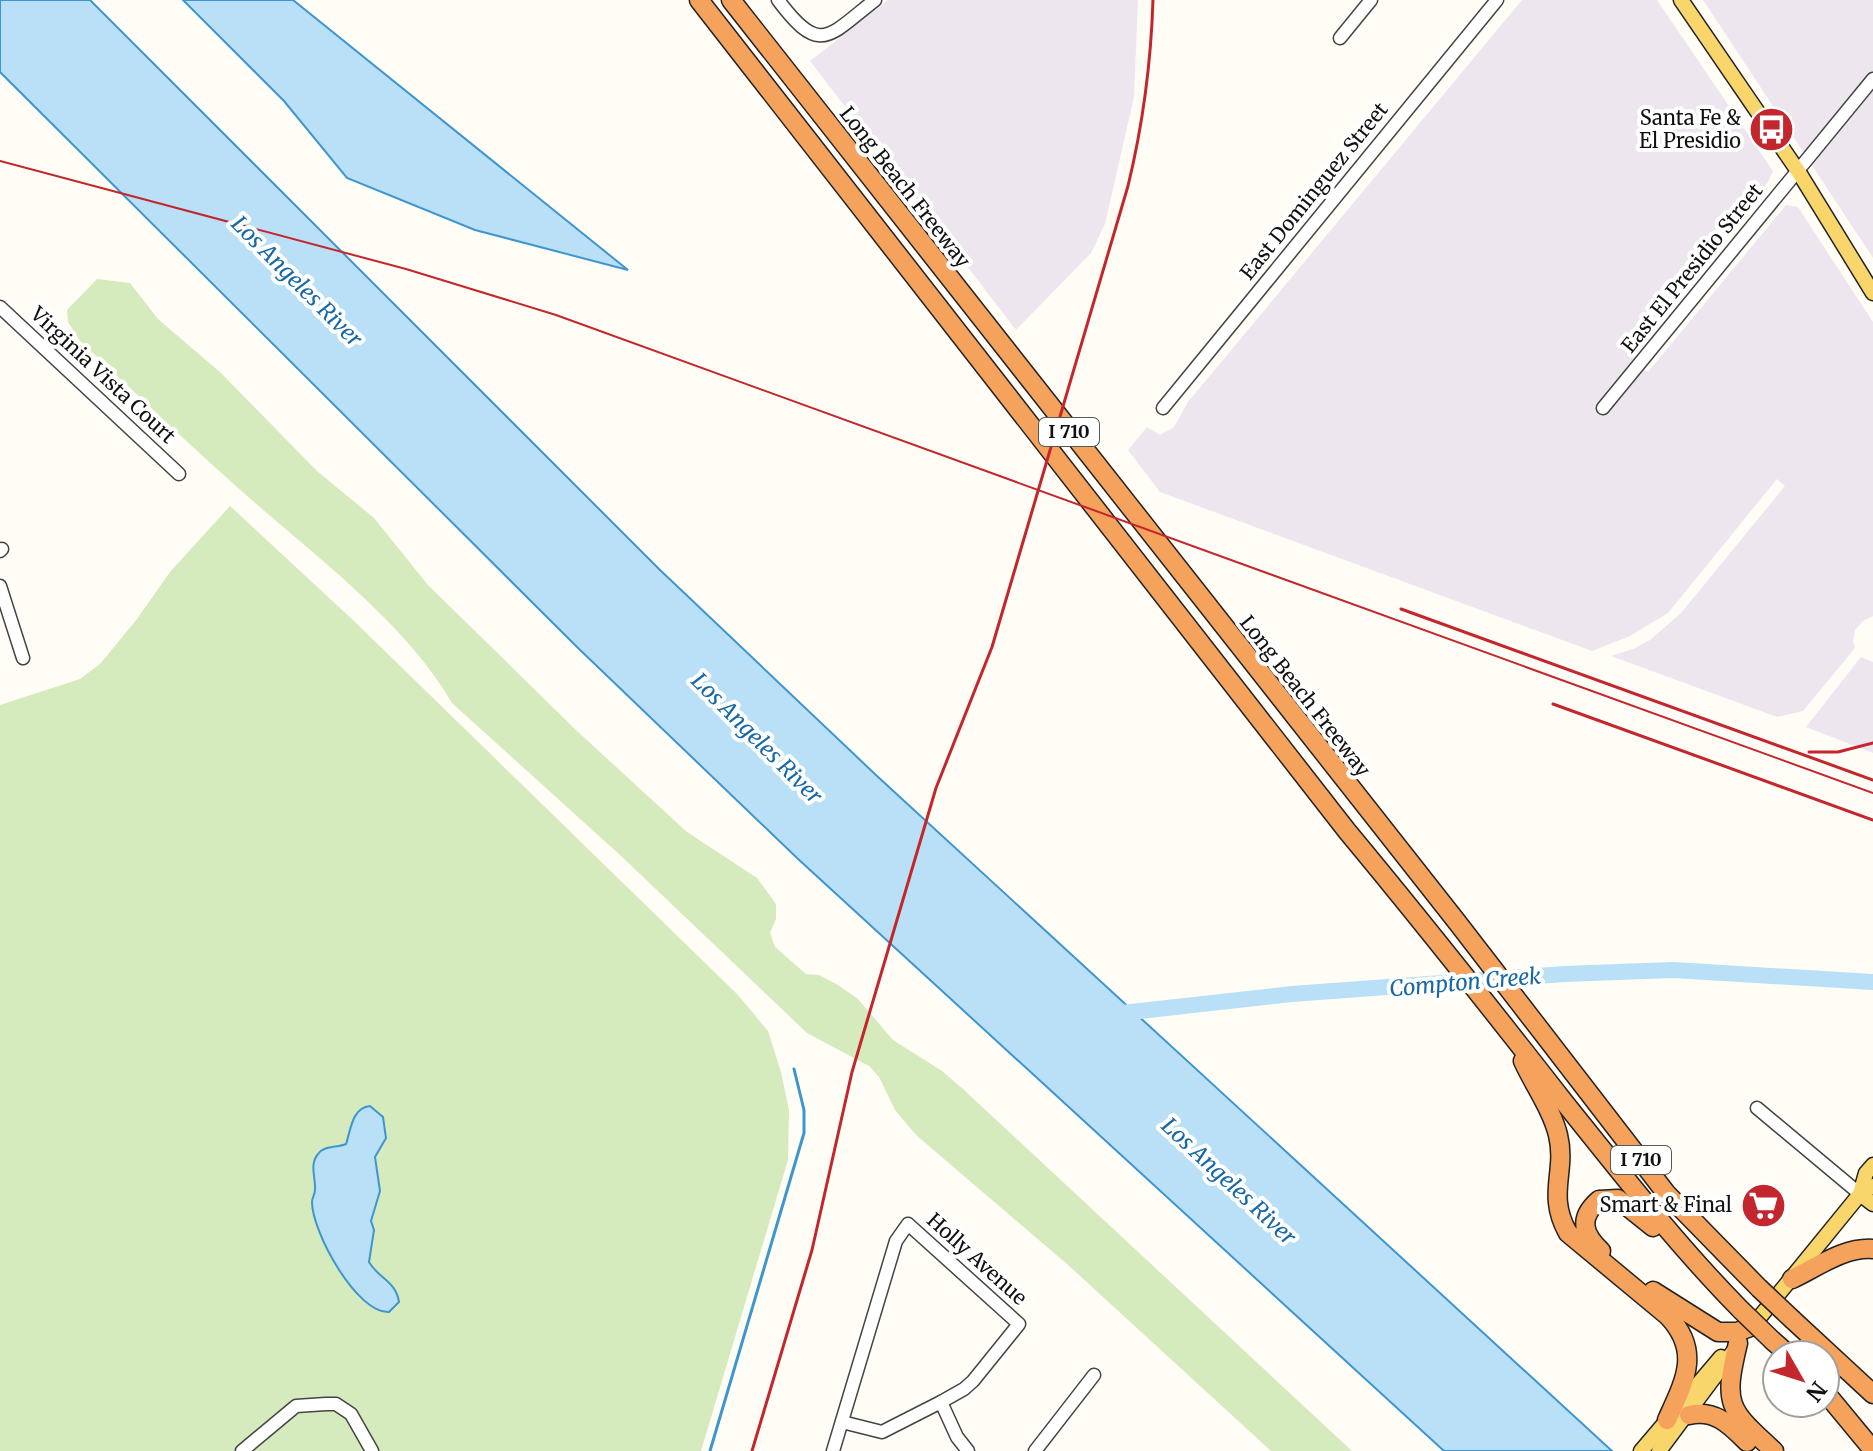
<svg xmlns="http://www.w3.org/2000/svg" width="1873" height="1451" viewBox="0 0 1873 1451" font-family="Merriweather,serif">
<rect width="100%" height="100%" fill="#fffdf5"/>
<g fill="#eee6ef">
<path d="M888 0H1138L1134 97 1105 224 1091 253 1016 330 810 61Z"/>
<path d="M1522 0H1657L1773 171 1768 182 1631 362 1648 372 1786 205 1798 207 1873 322V616L1863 621 1855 630 1853 641 1855 648 1803 711 1777 717 1611 656 1633 649 1650 640 1681 613 1785 486 1777 479 1668 613 1630 636 1592 651 1160 492 1128 450 1147 427 1160 435 1174 427 1188 402Z"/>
<path d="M1703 0H1873V258Z"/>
<path d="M1861 657 1873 662V753L1806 727Z"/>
</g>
<g fill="#d5ebbd">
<path d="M97 279 130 283 158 319 221 373 317 471 374 518 428 585 577 731 687 832 757 878 776 904V919L770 933 775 947 806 974 819 975 838 985 858 999 893 1040 942 1071 963 1089 1352 1451H1271L1067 1264 916 1135 895 1110 879 1077 869 1066 807 1033 620 855 452 703C406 623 315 556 246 495 189 445 135 392 80 341L68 322 67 310Z"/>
<path d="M230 506 354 621 738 995 768 1031 781 1072 789 1110 788 1160 701 1451H0V705L80 679 100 664 137 619 170 572Z"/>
</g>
<g fill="#b9e0f7" stroke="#3f96cf" stroke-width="2">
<path d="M0 0H90L659 569 877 776 1612 1451H1444L797 858 577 647 0 72Z"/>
<path d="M183 0H293L628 270 475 230 347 178 284 101Z"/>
<path d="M370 1106 383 1117 386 1138 375 1157 380 1191 371 1221 374 1230 369 1262C378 1278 396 1281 399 1302L389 1312C357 1314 312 1232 312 1202 312 1198 315 1194 315 1190 316 1178 309 1165 318 1154 324 1145 337 1148 346 1144 351 1129 352 1108 370 1106Z"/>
</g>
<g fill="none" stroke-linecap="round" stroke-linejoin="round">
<path stroke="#3f96cf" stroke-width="3" d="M710 1451 804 1133V1110L794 1069"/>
<path stroke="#b9e0f7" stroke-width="16" d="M1113 1014 1292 994 1564 974 1673 970 1873 982"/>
<defs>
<g id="minor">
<path d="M778 0C820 56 828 37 875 0"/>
<path d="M1340 38 1371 0"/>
<path d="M0 307 179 474"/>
<path d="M1163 408 1497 0"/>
<path d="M1603 408 1873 79"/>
<path d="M0 551 2 549"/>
<path d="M0 586 23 658"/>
<path d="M1757 1108 1860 1194"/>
<path d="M842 1422 882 1432 941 1402 957 1437 968 1451"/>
<path d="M242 1451 296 1406 326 1404H336L351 1414 372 1451"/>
<path d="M833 1451 896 1241 908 1224 1019 1324 973 1381 964 1389 941 1402"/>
<path d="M1035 1451 1094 1375"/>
</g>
<g id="major">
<path d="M1681 0 1798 171 1873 293"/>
<path d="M1860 1194 1866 1173 1873 1165"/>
<path d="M1860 1194 1873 1204"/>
<path d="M1750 1329 1860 1194 1873 1186"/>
<path d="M1641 1451 1721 1357"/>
<path d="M1659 1451 1733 1352"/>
</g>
<g id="highway">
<path d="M699 0 1347 831C1421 920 1493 1011 1564 1102 1621 1173 1677 1245 1741 1310"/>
<path d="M731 0 1457 922 1666 1193 1759 1288"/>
<path d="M1523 1061C1534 1085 1552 1110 1558 1135 1567 1172 1546 1194 1568 1233L1668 1316C1702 1352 1684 1382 1667 1420"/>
<path d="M1601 1251C1583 1234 1578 1218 1599 1200L1618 1199 1653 1227"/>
<path d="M1792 1279C1818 1267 1843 1247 1873 1249"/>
<path d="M1653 1291 1718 1332H1737L1753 1326"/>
<path d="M1793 1320 1873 1394"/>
<path d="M1773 1341 1789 1355"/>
<path d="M1738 1343C1723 1405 1728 1409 1774 1451"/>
<path d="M1825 1392 1873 1450"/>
<path d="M1689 1415C1715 1409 1730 1425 1747 1442"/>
</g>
</defs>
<use href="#minor" stroke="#444" stroke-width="15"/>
<use href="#major" stroke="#222" stroke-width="17"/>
<use href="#highway" stroke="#222" stroke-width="21"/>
<use href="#minor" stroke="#fff" stroke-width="12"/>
<use href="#major" stroke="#f9d66b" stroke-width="14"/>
<use href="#highway" stroke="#f5a25d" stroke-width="18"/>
<path stroke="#c4262e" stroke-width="2" d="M0 161 406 269 556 315 1873 793"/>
<g stroke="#c4262e" stroke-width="3">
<path d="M1401 609 1873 780"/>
<path d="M1553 704 1873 820"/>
<path d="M1809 752H1838L1873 743"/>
<path d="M752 1451 812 1250 852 1072 936 788 992 647 1128 186C1143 124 1151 63 1153 0"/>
</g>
<defs>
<g id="highway-bridge">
<path d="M1759 1288 1793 1320"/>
<path d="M1741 1310 1773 1341"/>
</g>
</defs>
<use href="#highway-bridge" stroke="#222" stroke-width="21" stroke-linecap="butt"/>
<use href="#highway-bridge" stroke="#f5a25d" stroke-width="18"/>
</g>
<defs>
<symbol id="bus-disc" viewBox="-11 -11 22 22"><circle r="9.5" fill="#c4262e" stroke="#fff"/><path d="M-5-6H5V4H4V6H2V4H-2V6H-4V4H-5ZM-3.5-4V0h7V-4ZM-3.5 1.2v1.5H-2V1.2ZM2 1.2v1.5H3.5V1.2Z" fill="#fff"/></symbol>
<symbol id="supermarket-disc" viewBox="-11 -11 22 22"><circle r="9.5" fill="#c4262e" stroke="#fff"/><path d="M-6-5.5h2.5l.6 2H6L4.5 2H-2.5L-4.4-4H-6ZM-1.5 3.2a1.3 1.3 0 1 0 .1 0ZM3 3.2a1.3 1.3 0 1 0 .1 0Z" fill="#fff"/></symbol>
</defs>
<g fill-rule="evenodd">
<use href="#bus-disc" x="1746" y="104" width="51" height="51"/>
<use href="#supermarket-disc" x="1738" y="1180" width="51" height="51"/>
</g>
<g text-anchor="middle" stroke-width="8" stroke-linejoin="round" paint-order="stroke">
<g fill="#fff" stroke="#585858" stroke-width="2">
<rect x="1039" y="418" width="60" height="28" rx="6"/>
<rect x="1611" y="1146" width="60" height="28" rx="6"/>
</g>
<g font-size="18" font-weight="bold" fill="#111">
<text x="1069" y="438">I 710</text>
<text x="1641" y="1166">I 710</text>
</g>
<g font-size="20" fill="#111" stroke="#fff" text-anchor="end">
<text x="1741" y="125">Santa Fe &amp;<tspan x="1741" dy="23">El Presidio</tspan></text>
<text x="1732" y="1212">Smart &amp; Final</text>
</g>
<g font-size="20" fill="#111" stroke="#fff">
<text transform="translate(905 187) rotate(52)" y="7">Long Beach Freeway</text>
<text transform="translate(1314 191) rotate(-51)" y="7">East Dominguez Street</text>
<text transform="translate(1692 268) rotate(-51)" y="7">East El Presidio Street</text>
<text transform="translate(103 375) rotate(43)" y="7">Virginia Vista Court</text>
<text transform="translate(1305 696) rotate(52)" y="7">Long Beach Freeway</text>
<text transform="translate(977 1259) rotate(42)" y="7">Holly Avenue</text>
</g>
<g font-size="22" font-style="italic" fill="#1768a6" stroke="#fff">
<text transform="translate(297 281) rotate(45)" y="8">Los Angeles River</text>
<text transform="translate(757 738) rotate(45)" y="8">Los Angeles River</text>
<text transform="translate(1465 982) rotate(-5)" y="8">Compton Creek</text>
<text transform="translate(1229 1181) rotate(43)" y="8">Los Angeles River</text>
</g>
</g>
<g transform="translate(1801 1379) rotate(129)"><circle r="38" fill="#ffffff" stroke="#a0a0a0" stroke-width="2"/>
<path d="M0-6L14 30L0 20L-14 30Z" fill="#c4262e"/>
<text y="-12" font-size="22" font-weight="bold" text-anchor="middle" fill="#111111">N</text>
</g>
</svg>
